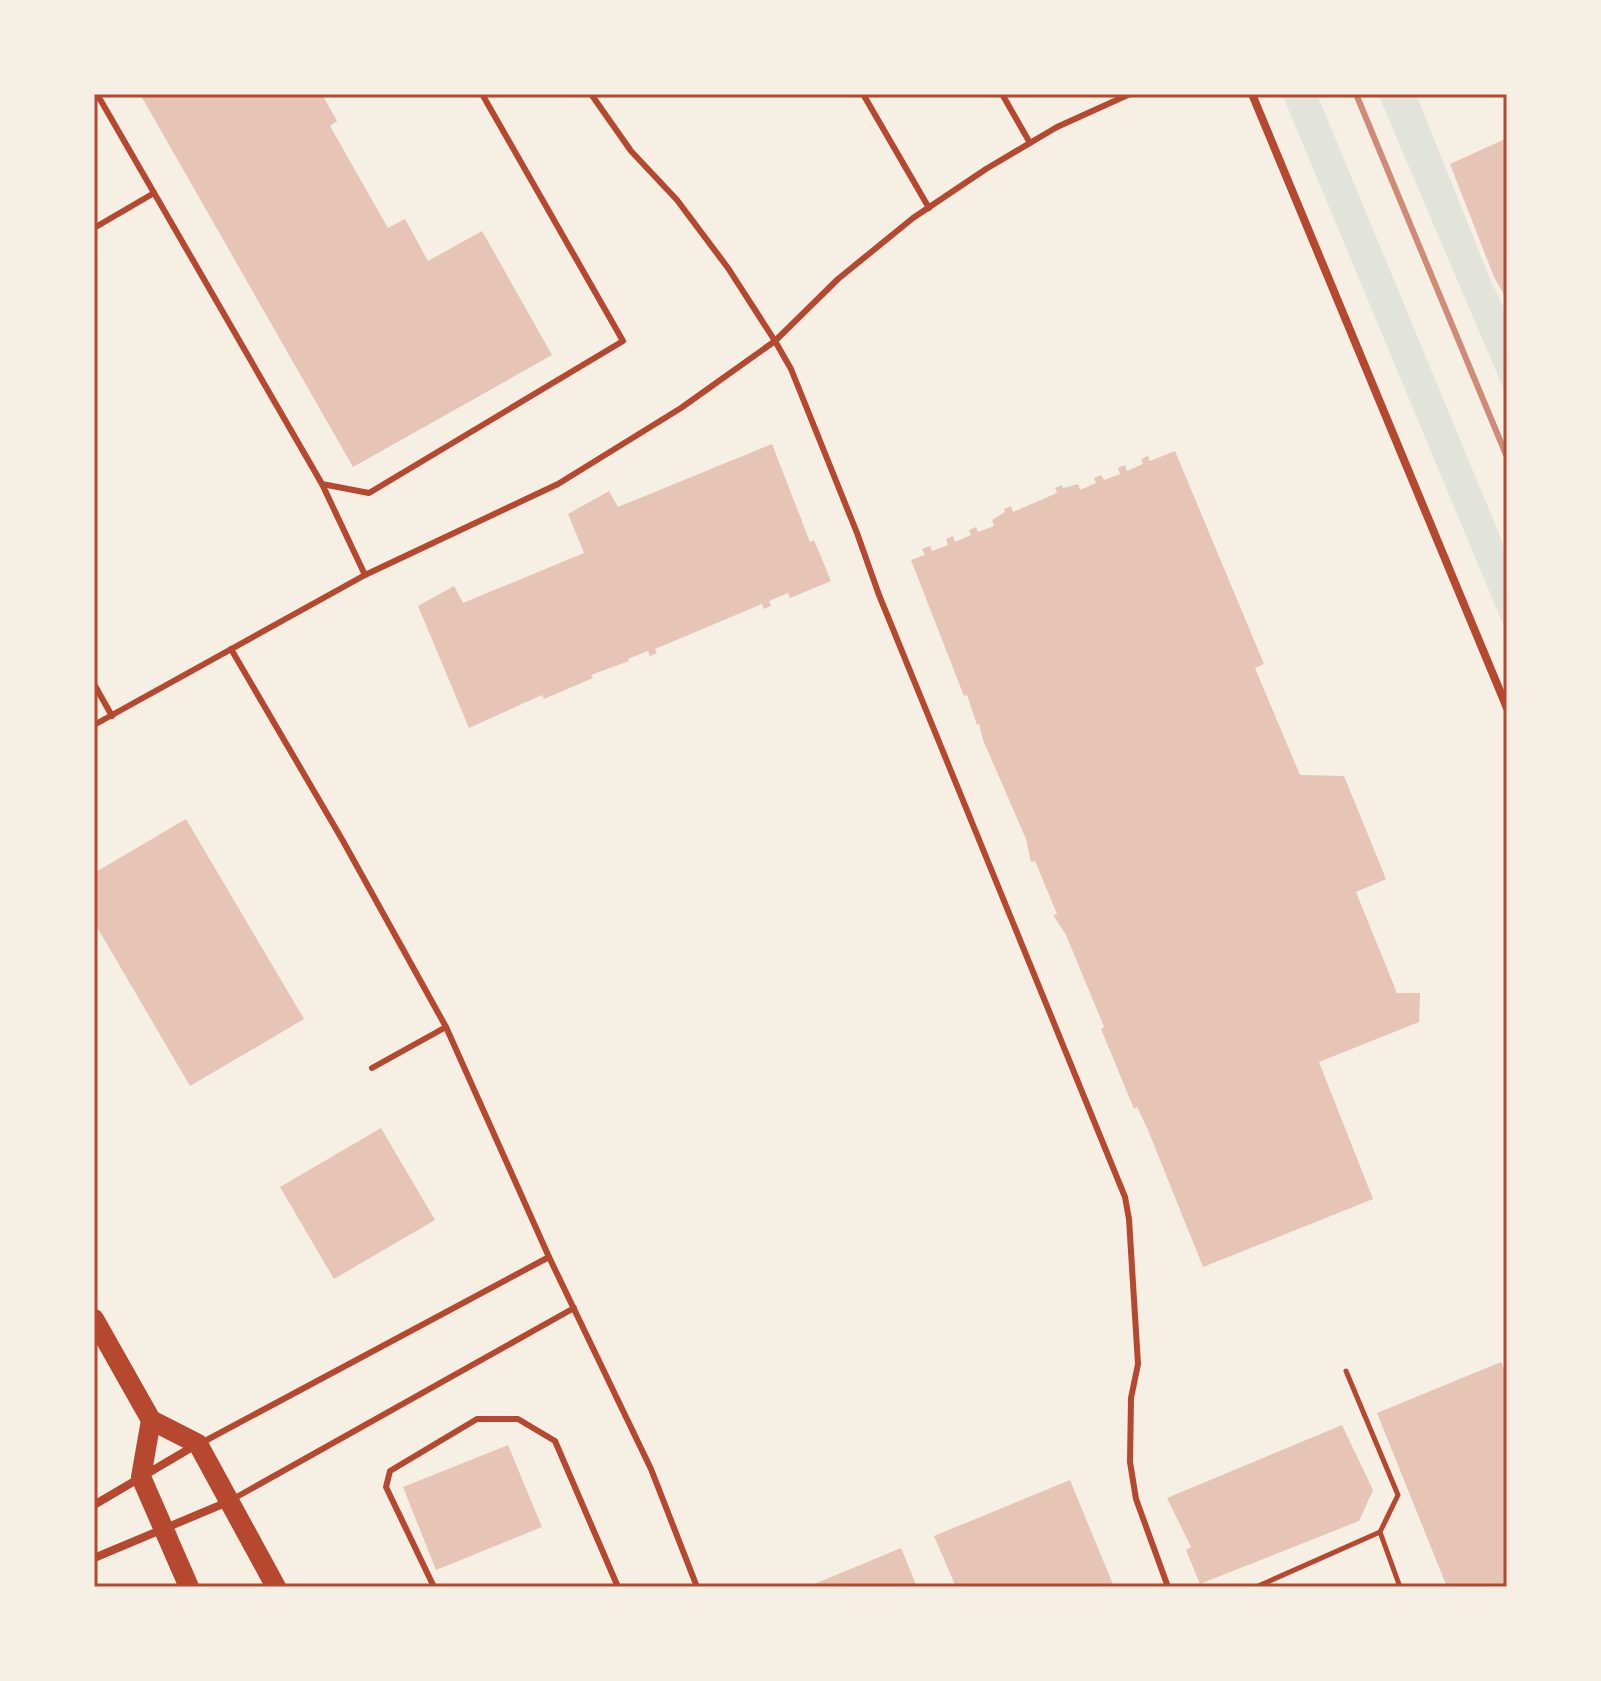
<svg xmlns="http://www.w3.org/2000/svg" width="1601" height="1681" viewBox="0 0 1601 1681" font-family="'PT Sans Narrow',sans-serif">
<rect width="100%" height="100%" fill="#f6efe4"/>
<g fill="#e2e4dc">
<path d="M1282 94H1317L1507 553V634Z"/>
<path d="M1378 94H1416L1491 281 1507 314V397Z"/>
</g>
<g fill="#e6c5b7">
<path d="M140 94H322L337 121 330 126 388 228 405 219 428 261 482 231 552 355 353 467Z"/>
<path d="M1505 139 1507 142V300L1494 277 1450 164Z"/>
<path d="M772 444 810 542 814 540 831 581 790 598 788 593 769 601 771 606 764 609 762 604 655 649 657 653 650 656 648 651 628 659 629 661 591 675 593 678 544 699 542 695 469 728 418 606 454 586 463 603 584 553 568 514 609 491 618 507Z"/>
<path d="M1175 451 1264 664 1255 668 1300 775 1344 776 1386 879 1356 892 1397 993H1420L1419 1022 1319 1062 1373 1199 1203 1267 1148 1130 1137 1107 1134 1109 1101 1029 1104 1027 1066 935 1053 915 1057 914 1035 861 1031 862 1026 839 983 740 979 724 977 725 967 695 964 696 911 560 925 555 922 549 930 546 932 551 948 545 946 539 953 536 955 542 971 535 969 530 976 527 978 532 994 526 992 520 1005 512 1004 509 1011 506 1013 512 1057 493 1055 488 1062 485 1063 488 1078 484 1080 490 1096 483 1094 478 1101 475 1104 480 1120 474 1118 468 1125 465 1127 471 1143 464 1141 459 1148 456 1150 461Z"/>
<path d="M186 819 304 1019 190 1086 94 922V873Z"/>
<path d="M381 1128 435 1220 334 1279 280 1187Z"/>
<path d="M1501 1362 1507 1376V1587H1447L1377 1413Z"/>
<path d="M1342 1425 1373 1490 1359 1521 1200 1584 1186 1550 1191 1547 1167 1498Z"/>
<path d="M508 1445 542 1527 436 1570 403 1487Z"/>
<path d="M1070 1480 1114 1587H956L934 1536Z"/>
<path d="M901 1548 917 1587H807Z"/>
</g>
<g fill="none" stroke-linecap="round" stroke-linejoin="round">
<g stroke="#b5482f" stroke-width="5">
<path d="M1346 1371 1398 1495 1380 1532 1400 1587"/>
<path d="M1256 1587 1380 1532"/>
</g>
<g stroke="#b5482f" stroke-width="6">
<path d="M97 94 322 484 369 493 623 341 482 94"/>
<path d="M591 94 631 151 677 200 728 268 775 341 791 369 857 533 879 595 1125 1197 1129 1219 1138 1364 1131 1398 1130 1462 1136 1499 1168 1587"/>
<path d="M863 94 929 208"/>
<path d="M1002 94 1030 143"/>
<path d="M94 228 154 193"/>
<path d="M322 484 365 575"/>
<path d="M231 649 343 841 446 1027 549 1257 651 1469 697 1587"/>
<path d="M94 684 112 716"/>
<path d="M94 725 365 575 558 484 681 408 775 341 838 279 913 218 986 169 1057 127 1130 94"/>
<path d="M372 1068 446 1027"/>
<path d="M203 1442 549 1257"/>
<path d="M233 1499 574 1308"/>
<path d="M434 1587 386 1487 390 1471 477 1419H518L555 1441 618 1587"/>
</g>
<g stroke="#b5482f" stroke-width="8">
<path d="M1252 94 1507 708"/>
<path d="M94 1505 194 1446"/>
<path d="M94 1558 230 1501"/>
</g>
<g stroke="#b5482f" stroke-width="20">
<path d="M94 1319 151 1420 198 1444 276 1587"/>
<path d="M151 1420 141 1477 189 1587"/>
</g>
<path stroke="#cf8b77" stroke-width="6" d="M1356 94 1507 457"/>
</g>
<rect width="1601" height="1681" fill="none" stroke="#f6efe4" stroke-width="192"/>
<rect x="96" y="96" width="1409" height="1489" fill="none" stroke="#b5482f" stroke-width="3"/>
</svg>
